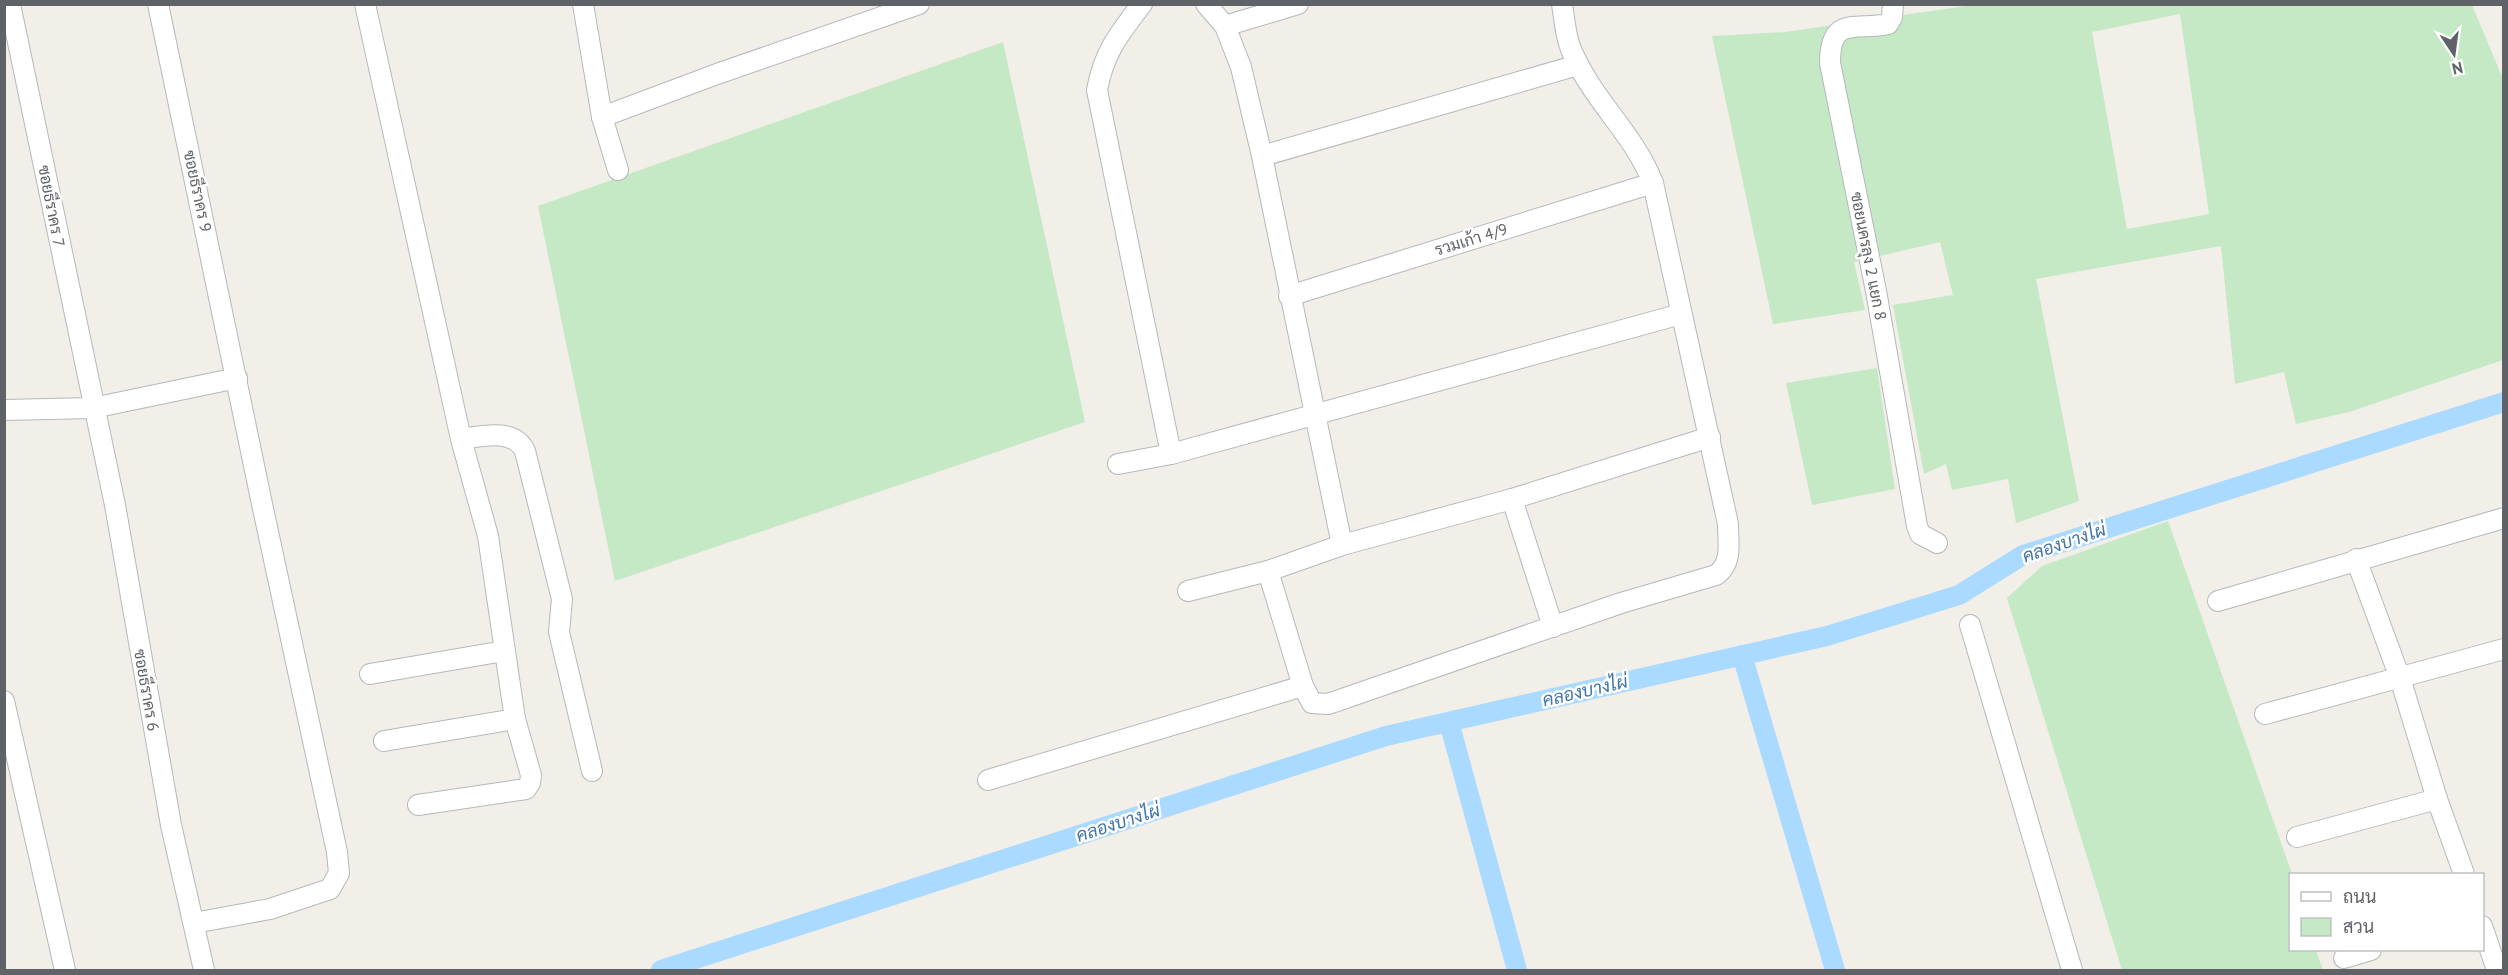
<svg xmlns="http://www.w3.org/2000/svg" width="2508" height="975" viewBox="0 0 2508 975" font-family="'PT Sans',Sarabun,sans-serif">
<rect width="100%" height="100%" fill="#f1efe8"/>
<g fill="#c5e8c5" fill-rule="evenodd">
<path d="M1980 4 2472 5 2503 79V360L2349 412 2296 424 2284 372 2235 384 2221 246 2036 279 2079 501 2016 523 2008 479 1952 490 1946 464 1924 474 1893 305 1953 295 1940 242 1854 262 1865 310 1773 324 1712 36 1785 32ZM2180 14 2209 214 2127 229 2092 32Z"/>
<path d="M1003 42 1085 422 615 581 538 206Z"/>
<path d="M1877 368 1895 489 1812 505 1786 383Z"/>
<path d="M2168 521 2292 874 2290 950H2316L2323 970H2122L2007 598 2042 566Z"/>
</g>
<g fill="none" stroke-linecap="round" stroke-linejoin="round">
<g stroke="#aadaff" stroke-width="20">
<path d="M1742 655 1835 970"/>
<path d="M1449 722 1517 970"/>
<path d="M661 970 1386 736 1827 636 1959 595 2023 555 2504 402"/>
</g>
<defs>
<g id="minor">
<path d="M10 4 115 505 171 825 204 970"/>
<path d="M158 4 262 504 337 852 339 873 330 889 270 909 194 923"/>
<path d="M365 4 461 439 488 536 515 719 531 775 530 783 526 789 418 805"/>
<path d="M583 4 602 117 618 170"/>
<path d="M1142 4C1119 34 1104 52 1097 90L1171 454"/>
<path d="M1206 4 1225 26 1241 67 1262 156 1342 545"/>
<path d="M1893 4 1892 17 1888 24C1857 31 1830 14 1830 63L1876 291 1917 526 1920 534 1937 543"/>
<path d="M1225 26 1298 4"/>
<path d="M602 117 717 74 919 4"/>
<path d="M1262 156 1578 65"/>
<path d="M1289 296 1653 183"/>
<path d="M4 410 93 408 237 378"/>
<path d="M461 439C482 436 514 428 525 451L562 599 559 632 592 771"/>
<path d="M1118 464 1171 454 1681 314"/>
<path d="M1512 499 1553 627"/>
<path d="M2356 559 2400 678 2437 799 2464 874"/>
<path d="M1188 591 1268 571 1342 545 1512 499 1710 437"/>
<path d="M2218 601 2504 518"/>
<path d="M1970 625 2072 970"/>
<path d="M370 674 504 651"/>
<path d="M1303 686 1312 703 1328 704 1621 603 1716 575C1733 563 1728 543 1728 524L1653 183C1635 136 1596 103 1575 58 1566 42 1565 23 1562 4"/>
<path d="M4 701 65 970"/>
<path d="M2265 714 2504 649"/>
<path d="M384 741 515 719"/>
<path d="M988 780 1303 686 1268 571"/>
<path d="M2297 837 2437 799"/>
<path d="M2482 926 2497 970"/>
<path d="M2344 958 2371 950"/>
</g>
</defs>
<use href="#minor" stroke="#b5b8bc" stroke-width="22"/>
<use href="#minor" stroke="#fff" stroke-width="20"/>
</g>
<g text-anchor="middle" stroke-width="5" stroke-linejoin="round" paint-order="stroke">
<g font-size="16" fill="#5f6368" stroke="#fff">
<text transform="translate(198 191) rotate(78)" y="6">ซอยธีราคร 9</text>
<text transform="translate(52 206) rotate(79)" y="6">ซอยธีราคร 7</text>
<text transform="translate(1471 239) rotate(-17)" y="6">รวมเก้า 4/9</text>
<text transform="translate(1869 256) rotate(79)" y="6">ซอยนครลุง 2 แยก 8</text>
<text transform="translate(147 690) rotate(80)" y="6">ซอยธีราคร 6</text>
</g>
<g font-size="18" font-style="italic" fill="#4174aa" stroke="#fff">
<text transform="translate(2064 543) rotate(-19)" y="6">คลองบางไผ่</text>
<text transform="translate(1585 691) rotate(-13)" y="6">คลองบางไผ่</text>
<text transform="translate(1118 823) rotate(-18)" y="6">คลองบางไผ่</text>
</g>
</g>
<rect width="2508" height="975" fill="none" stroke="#5f6368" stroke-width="12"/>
<rect x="2289" y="873" width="195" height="78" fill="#ffffff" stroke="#bfc1c3" stroke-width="1.5"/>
<rect x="2301" y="892" width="30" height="9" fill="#ffffff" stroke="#bfc1c3" stroke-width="1.5"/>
<text x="2343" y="903" font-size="18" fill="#5f6368">ถนน</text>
<rect x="2301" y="918" width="30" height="18" fill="#c5e8c5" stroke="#bfc1c3" stroke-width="1.5"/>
<text x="2343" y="933" font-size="18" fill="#5f6368">สวน</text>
<g transform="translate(2454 54) rotate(167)" stroke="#ffffff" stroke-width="4.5" paint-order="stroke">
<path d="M0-4.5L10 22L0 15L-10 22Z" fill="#5f6368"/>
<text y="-9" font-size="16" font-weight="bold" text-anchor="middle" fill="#5f6368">N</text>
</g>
</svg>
